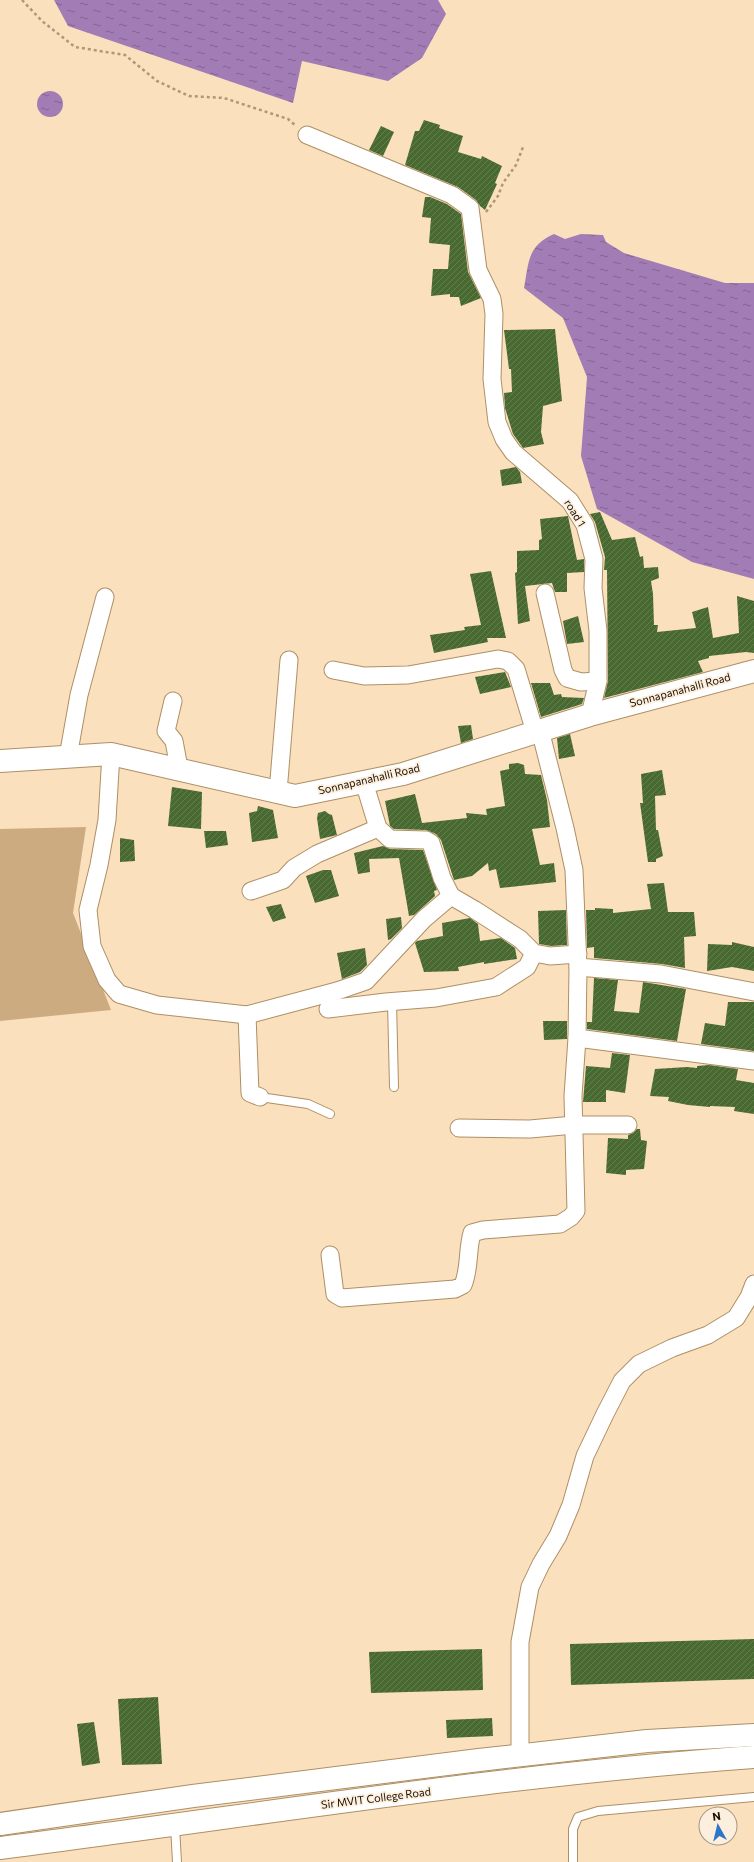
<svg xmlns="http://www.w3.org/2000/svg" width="754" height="1862" viewBox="0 0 754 1862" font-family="Commissioner,sans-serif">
<defs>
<pattern id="water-ripples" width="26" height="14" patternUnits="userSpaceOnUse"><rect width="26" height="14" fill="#a27cb5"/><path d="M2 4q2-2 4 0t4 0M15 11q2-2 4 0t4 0" fill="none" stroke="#836491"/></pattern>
<pattern id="building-hatch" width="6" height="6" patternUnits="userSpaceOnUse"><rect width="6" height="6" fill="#486a31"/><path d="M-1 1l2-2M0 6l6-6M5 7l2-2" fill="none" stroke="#657d52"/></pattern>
</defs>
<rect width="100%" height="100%" fill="#fbe0bd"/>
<path fill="#ccab80" d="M86 827 73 913 111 1010 0 1021V829Z"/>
<g fill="url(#water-ripples)">
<path d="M54 0H438L446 14 422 58 388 81 302 61 293 103 68 26Z"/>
<circle cx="50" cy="104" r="13"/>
<path d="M554 234 565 239 581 234 603 235 606 242 624 253 725 283H754V579L692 562 597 509 581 456 587 377 563 318 524 288C529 262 527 246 554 234Z"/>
</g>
<g fill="url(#building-hatch)">
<path d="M424 120 440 125 439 128 463 136 458 152 481 159 482 156 502 166 495 183 497 184 485 210 480 206 476 200 458 187 405 165 415 131H419Z"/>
<path d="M381 126 394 132 383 156 369 150Z"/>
<path d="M425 197H430L447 204 461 214 468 272 481 298 461 306 459 297H450V294L431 296 433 269H448L450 245 429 243 431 218 422 217Z"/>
<path d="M555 329 562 401 543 406 541 432 544 444 523 448 513 434 505 408 504 393 512 392 511 369H509L504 330Z"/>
<path d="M516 467 520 472 522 483 502 486 500 470Z"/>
<path d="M600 512 612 540 635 537 640 557 643 556 644 568 658 567 659 578 651 581 653 594 654 625H658L657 632 696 628 692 612 708 607 713 638 739 633 737 596 754 601V653L746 652 709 656V658L698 661 703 672 604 698 608 681 607 570H604L605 557 595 522 590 514Z"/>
<path d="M568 516 577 560 584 559V572L567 573V592H555L552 583 525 586 530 621 518 624 515 573 517 572V551L539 550V540L542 539 540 519Z"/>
<path d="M491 571 506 638H487L488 642 434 653 430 635 465 630 464 627 481 625 470 574Z"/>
<path d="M578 616 584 642 567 644 563 621Z"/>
<path d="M505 672 511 687 480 694 475 677Z"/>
<path d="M531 683H550L554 695 561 694 562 697 584 698 582 704 541 717Z"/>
<path d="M471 725 473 739 461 743 458 726Z"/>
<path d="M570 734 575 756 559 759 557 738Z"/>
<path d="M518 763 524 765 525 774 541 775 547 800 550 827 532 829 540 865 554 863 556 882 500 888 496 869 489 871 488 863 472 876 454 880 441 840 436 834 426 830 394 829 390 826 385 801 415 794 422 823 467 818 466 813 487 815 486 809 505 806 500 771 509 769V764Z"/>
<path d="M662 770 666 795 655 796 656 830H658L663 856 656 859V862H648L640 803H643L641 774Z"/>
<path d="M172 787 202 792 201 829 168 826Z"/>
<path d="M258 806 273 810 278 838 252 842 249 813 257 811Z"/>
<path d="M325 811 329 814 332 815 337 835 320 839 317 818 318 813Z"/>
<path d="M204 831H226L228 845 206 848Z"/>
<path d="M120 838 134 840 135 861 120 862Z"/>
<path d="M383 846 390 849 423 850 437 890 434 891 435 896 414 915 409 916 399 858 369 859 370 872 358 874 354 853Z"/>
<path d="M323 870H331L339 896 315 903 306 876Z"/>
<path d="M664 883 668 912H694L696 936 684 937 685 968 662 964 594 958V947L587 948 586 910H595V908L613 909V913L651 909 647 884Z"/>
<path d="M281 904 286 918 273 922 266 907Z"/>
<path d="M566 910 567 945 551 946 539 944 538 911Z"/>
<path d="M401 917 402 928 391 939 388 940 386 919Z"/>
<path d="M470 918 478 924 480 941 501 938 515 948 517 959 484 964V962L458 967 459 971 424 972 415 943 417 941 443 936 442 923Z"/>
<path d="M732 942 754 947V971L732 967 707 971 708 944 732 945Z"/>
<path d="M365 948 367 965 360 972 342 979 337 953Z"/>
<path d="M594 978 618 980 614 1011 639 1013 643 982 686 989 677 1041 587 1029V1022H592Z"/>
<path d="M728 1002H754V1051L701 1044 705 1023 725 1026Z"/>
<path d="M543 1021H567V1039L544 1040Z"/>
<path d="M612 1053 630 1055 625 1093 606 1090V1102H583L586 1066 610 1068Z"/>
<path d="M709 1065 738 1069 736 1080 754 1083V1114L734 1111 735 1107 710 1106V1107L688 1105 668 1101 669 1097 650 1096 655 1069 687 1067 697 1068V1066Z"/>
<path d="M637 1129H640L641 1140 647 1141 644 1169 626 1170V1175L606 1173 608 1138 628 1139V1135L633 1133Z"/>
<path d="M754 1639V1679L571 1685 570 1644Z"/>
<path d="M482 1649 483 1690 371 1693 369 1652Z"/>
<path d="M158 1697 162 1764 122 1765 118 1699Z"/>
<path d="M492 1718 493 1736 447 1738 446 1720Z"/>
<path d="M94 1722 100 1763 82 1766 77 1724Z"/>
</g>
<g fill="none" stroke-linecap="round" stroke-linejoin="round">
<defs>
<g id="lane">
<path d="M392 1001 394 1087"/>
<path d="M260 1097 308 1104 330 1114"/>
<path d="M175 1826 177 1862"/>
<path d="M573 1862V1829L578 1817 598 1811 754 1797"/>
</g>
<g id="street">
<path d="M307 135 452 195 470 208 478 270 492 299 494 314 492 379 497 422 504 439 513 452 570 501 585 525 594 559 593 588 598 631V681L590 715"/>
<path d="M545 593 563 670 567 678 581 682 598 681"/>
<path d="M333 670 364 676 408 675 498 659 508 661 516 669 535 732"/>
<path d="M173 701 166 731 174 741 179 768"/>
<path d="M540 730 565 828 574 870 578 967 661 974 754 992"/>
<path d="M111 754 107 820 99 865 88 910 92 946 107 980 119 994 157 1005 247 1015 337 991 366 981 424 919 451 896 475 910 520 939 534 953 550 956 578 954"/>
<path d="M68 757 79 695 105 597"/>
<path d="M364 782 378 828 390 839 426 840 431 843 442 878 451 896"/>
<path d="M278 792 289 660"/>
<path d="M251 891 283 880 294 868 317 854 378 828"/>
<path d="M578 967 577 1038 754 1061"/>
<path d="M328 1009 386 1002 436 998 496 987 527 967 534 953"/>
<path d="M247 1015 250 1093 260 1097"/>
<path d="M459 1128 530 1129 574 1125H628"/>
<path d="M330 1255 335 1294 342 1298 455 1289 463 1285C470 1269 467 1250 472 1233L483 1230 560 1224 571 1217 576 1211 573 1096 577 1038"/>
<path d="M520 1755V1642L530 1587 541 1564 558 1536 571 1505 585 1456 605 1414 622 1381 639 1364 672 1348 708 1335 736 1318 749 1297 754 1284"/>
</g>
<g id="secondary">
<path d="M0 761 111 754 295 796 403 774 590 715 754 671"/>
<path d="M0 1824 193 1796 479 1760 647 1741 754 1735"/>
<path d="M0 1848C251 1816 501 1775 754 1757"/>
</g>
</defs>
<use href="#lane" stroke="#ae8f65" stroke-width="10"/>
<use href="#street" stroke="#ae8f65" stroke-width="19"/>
<use href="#secondary" stroke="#ae8f65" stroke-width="24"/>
<g stroke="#ad987c" stroke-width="2.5" stroke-dasharray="3 3" stroke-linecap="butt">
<path d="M22 0 42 21 75 47 125 55 157 81 189 96 224 98 288 119 295 125"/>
<path d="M486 212 498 196 503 183 516 165 523 147"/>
</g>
<use href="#lane" stroke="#fff" stroke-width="8"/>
<use href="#street" stroke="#fff" stroke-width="17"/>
<use href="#secondary" stroke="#fff" stroke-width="22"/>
</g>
<g text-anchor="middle" stroke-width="3.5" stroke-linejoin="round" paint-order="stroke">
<g font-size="11" fill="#1c1002" stroke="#fdefde">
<text transform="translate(575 513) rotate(58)" y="4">road 1</text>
<text transform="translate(680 690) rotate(-15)" y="4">Sonnapanahalli Road</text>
<text transform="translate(369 779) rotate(-13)" y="4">Sonnapanahalli Road</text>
<text transform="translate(376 1798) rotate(-7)" y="4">Sir MVIT College Road</text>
</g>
</g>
<g transform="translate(718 1826) rotate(352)"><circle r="19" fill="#fdefde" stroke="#a39686"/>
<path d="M0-3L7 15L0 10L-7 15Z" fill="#2e76c7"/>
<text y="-6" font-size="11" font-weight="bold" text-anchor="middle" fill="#1c1002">N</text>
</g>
</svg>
